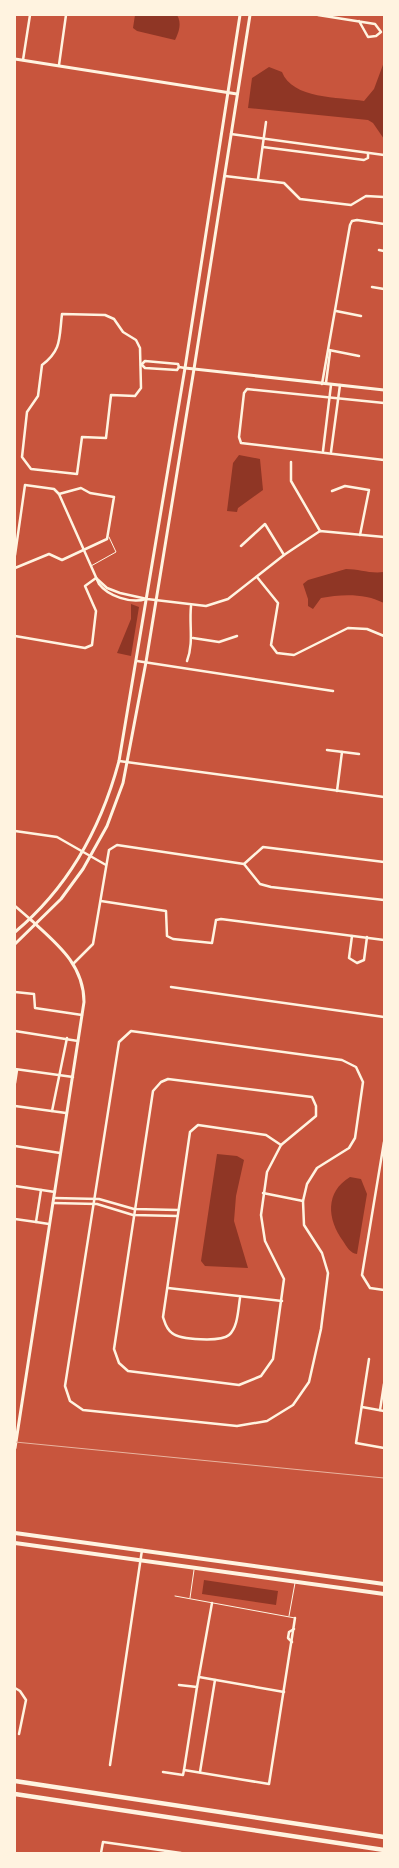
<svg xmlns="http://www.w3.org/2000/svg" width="399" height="1868" viewBox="0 0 399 1868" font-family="'DM Sans',sans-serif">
<rect width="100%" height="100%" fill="#c8553d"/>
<g fill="#8f3625">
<path d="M135 15H177C182 23 179 32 175 40L137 31 133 28Z"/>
<path d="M384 62V139L373 123 368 120 248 108 252 78 269 67 282 72C292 99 339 97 364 101L374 89Z"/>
<path d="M239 455 260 459 263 490 238 508 237 512 227 511 233 463Z"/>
<path d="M346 569C359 569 370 574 384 572V603C365 593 341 594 321 598L313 609 308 606V599L303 584 308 580Z"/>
<path d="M131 604 139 607 131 656 117 653 131 619Z"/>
<path d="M217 1154 237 1156 244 1160 236 1196 234 1221 248 1268 205 1266 201 1261Z"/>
<path d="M350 1177 361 1179 367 1194 357 1254C350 1253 347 1247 343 1241 327 1219 325 1192 350 1177Z"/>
<path d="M204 1580 278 1591 276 1605 202 1594Z"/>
</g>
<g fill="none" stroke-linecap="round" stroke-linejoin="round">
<g stroke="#fff3e0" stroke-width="1">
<path d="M91 566 116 552 109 537"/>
<path d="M175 1596 295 1618"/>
<path d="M190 1598 194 1570"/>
<path d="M289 1616 295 1583"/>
</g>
<g stroke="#fff3e0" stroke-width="2.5">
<path d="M318 15 375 24 381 32 376 36 368 37 359 21"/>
<path d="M23 60 30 15"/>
<path d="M59 65 66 15"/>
<path d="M231 134 384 155"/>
<path d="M263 147 364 160 368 158V153"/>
<path d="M225 176 284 183 300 199 351 205 366 196 384 197"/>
<path d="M258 179 266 122"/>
<path d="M379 250 384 251"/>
<path d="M372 287 384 289"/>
<path d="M336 311 361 316"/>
<path d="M62 314 105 315 114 319 123 332 136 340 140 348 141 388 135 396 111 395 106 438 82 437 77 474 31 469 22 457 27 412 38 396 42 365C62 350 59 338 62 314Z"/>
<path d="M329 350 359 356"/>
<path d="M141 365 145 361 178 364 179 367 185 368"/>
<path d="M142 365 145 368 177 370 179 367"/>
<path d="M326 383 330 352"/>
<path d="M322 384 350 225 352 221 357 220 384 224"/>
<path d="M384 403 247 389 244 393 239 437 241 443 384 460"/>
<path d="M323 451 331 385"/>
<path d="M331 452 340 385"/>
<path d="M291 462V481L320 531"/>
<path d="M332 491 345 486 369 490 360 535"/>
<path d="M241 546 265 524 284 555"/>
<path d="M15 555 25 485 54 489 59 494 99 584C108 596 131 604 146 599"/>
<path d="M15 568 49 554 62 560 107 539 114 497 90 493 81 488 59 494"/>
<path d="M257 577 278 603 271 645 277 653 294 655 348 628 367 629 384 636"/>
<path d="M96 578 107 588 120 593 147 599 206 606 228 599 284 555 320 531 384 537"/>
<path d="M15 636 85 648 92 645 96 611 85 586 96 578"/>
<path d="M193 638 219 642 237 636"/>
<path d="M137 661 333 691"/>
<path d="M187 661C194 642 189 626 191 606"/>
<path d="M327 750 359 754"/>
<path d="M119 761 384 797"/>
<path d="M337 791 342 752"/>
<path d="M15 831 57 837 106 865"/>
<path d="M244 864 263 847 384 862"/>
<path d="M101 901 166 911 167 936 173 939 212 943 216 920 221 919 384 940"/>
<path d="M15 906 30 919"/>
<path d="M352 936 349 958 357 963 364 960 367 937"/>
<path d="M74 963 93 944 109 850 117 845 244 864 260 884 271 887 384 900"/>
<path d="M171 987 384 1017"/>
<path d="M15 992 34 994 35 1008 82 1015"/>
<path d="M15 1031 78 1041"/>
<path d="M131 1031 342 1060 356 1067 363 1082 355 1138 349 1148 317 1168 307 1184 303 1201 304 1225 322 1253 328 1273 321 1329 309 1382 293 1405 267 1421 237 1426 83 1410 70 1401 65 1386 119 1042Z"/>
<path d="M15 1069 73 1077"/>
<path d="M168 1079 312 1097 316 1106V1116L281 1145 267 1172 261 1215 265 1241 284 1279 273 1359 261 1376 239 1385 128 1371 119 1363 114 1349 153 1091 161 1082Z"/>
<path d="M15 1083 17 1070"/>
<path d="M15 1106 66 1113"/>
<path d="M52 1111 67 1038"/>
<path d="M384 1142 362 1275 370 1288 384 1290"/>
<path d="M15 1146 60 1153"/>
<path d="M15 1186 55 1192"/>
<path d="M263 1193 303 1201"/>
<path d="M54 1198 99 1199 134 1209 178 1210"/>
<path d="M53 1203 97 1204 133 1215 177 1216"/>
<path d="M15 1219 36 1222 41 1190"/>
<path d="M36 1222 49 1224"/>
<path d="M168 1288 282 1301"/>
<path d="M240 1298C238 1310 238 1327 229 1335 221 1342 180 1340 172 1333 166 1329 165 1323 163 1317L190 1132 198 1125 266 1135 281 1145"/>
<path d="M369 1359 356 1443 384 1448"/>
<path d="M362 1407 384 1411"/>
<path d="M380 1410 384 1384"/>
<path d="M292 1642 288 1638 289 1632 294 1629"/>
<path d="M199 1677 284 1692"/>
<path d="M179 1685 197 1687 212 1603"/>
<path d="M197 1687 184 1770 269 1784 295 1618"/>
<path d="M15 1688 20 1691 26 1700 19 1734"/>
<path d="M110 1765 142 1550"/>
<path d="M163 1772 183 1775 184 1770"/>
<path d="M200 1772 215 1680"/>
<path d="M101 1853 103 1842 181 1853"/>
</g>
<g stroke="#fff3e0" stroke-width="3">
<path d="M15 59 237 94"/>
<path d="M185 368 384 390"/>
<path d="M15 1448 84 1002C84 964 56 943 30 919"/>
</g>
<g stroke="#fff3e0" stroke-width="3">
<path d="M15 932C69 887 101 828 119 761L185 368 240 15"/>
<path d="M15 944 61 899 83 869 107 826 123 783 146 662 194 369 250 15"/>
</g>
<g stroke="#fff3e0" stroke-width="4">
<path d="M15 1533 384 1584"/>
<path d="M15 1543 384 1594"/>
</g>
<g stroke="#fff3e0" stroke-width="4.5">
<path d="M15 1781 384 1837"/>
<path d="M15 1794 384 1850"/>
</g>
<path stroke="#e9b49f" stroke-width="1" d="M15 1442 384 1478"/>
</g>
<rect width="399" height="1868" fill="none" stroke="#fff3e0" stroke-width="32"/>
</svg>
